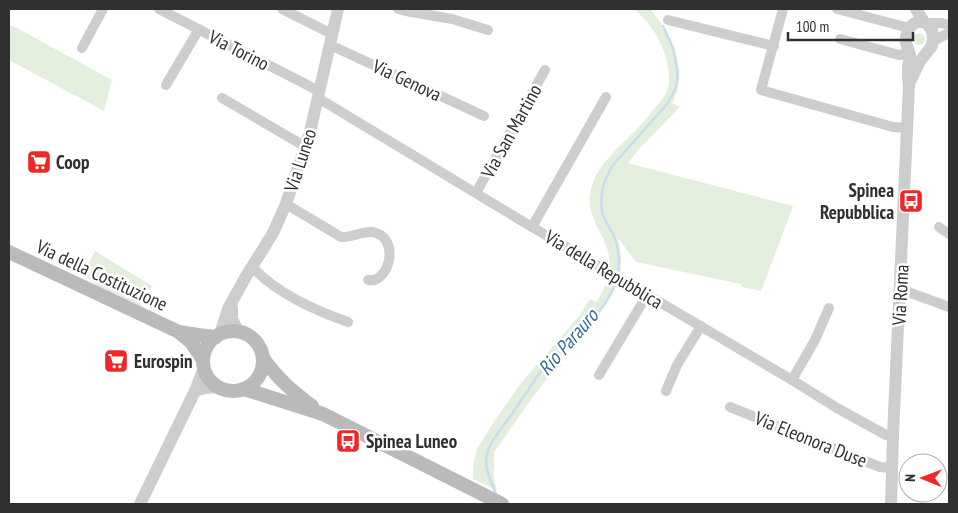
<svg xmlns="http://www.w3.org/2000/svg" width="958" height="513" viewBox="0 0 958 513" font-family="'PT Sans Narrow',sans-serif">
<rect width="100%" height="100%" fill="#fff"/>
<g fill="#e4eedc">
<path d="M634 9H650C655 16 662 23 666 31 678 52 685 82 672 103L680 107 638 150 628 163 793 206 761 291 742 287 741 284 636 262 618 238C619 247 622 256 621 265 619 299 581 339 556 360L563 364 554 370 533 397 494 452V479L497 490 473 479V465L477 449 493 423 521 383 579 316 590 299 596 302C606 288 613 269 608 252 606 242 600 233 596 224 592 215 588 205 590 195 594 167 616 150 635 131 641 125 647 118 652 111 657 105 663 100 666 93 672 81 668 64 664 52 658 35 648 21 634 9Z"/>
<path d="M9 25 17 28 112 80 104 111 9 60Z"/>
<circle cx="919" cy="39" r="6"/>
<path d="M95 251 152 286 140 307 116 297 94 284 83 273Z"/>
</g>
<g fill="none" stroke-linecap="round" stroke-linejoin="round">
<g stroke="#c8ddef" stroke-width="2.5">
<path d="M649 9 650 10"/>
<path d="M618 274C620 259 619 245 612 232 609 227 605 221 603 215 598 197 604 178 614 164L668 103 676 87 678 74 676 63 673 48 663 26"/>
<path d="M496 494C492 484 486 473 486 461 487 444 500 431 509 418 522 400 533 381 547 364 552 357 560 352 567 346 585 328 610 304 617 279"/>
</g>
<g stroke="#cdcdcd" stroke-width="10">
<path d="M159 9 319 91"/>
<path d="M282 9 332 34"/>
<path d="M398 9 406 11 452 19 488 30"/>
<path d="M783 9 761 90 893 127 907 128"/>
<path d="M837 9 909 28"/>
<path d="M668 20 774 46"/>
<path d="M925 23H942L949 25"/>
<path d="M840 39 899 55 904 54 909 51"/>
<path d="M933 41 949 33"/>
<path d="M330 45 484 116"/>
<path d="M82 48 103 9"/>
<path d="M166 85 199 29"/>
<path d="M222 98 306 147"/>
<path d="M318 98 527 224 792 380 837 408 886 435H893"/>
<path d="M476 193 545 70"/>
<path d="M286 204 341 237C351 238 362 231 372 232 401 236 390 284 368 280"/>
<path d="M532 227 606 97"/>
<path d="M939 227 949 234"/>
<path d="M252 267C278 294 314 310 348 322"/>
<path d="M900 289 949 307"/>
<path d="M599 375 647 295"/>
<path d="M792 380 815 340 829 308"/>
<path d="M666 391 677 365 701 326"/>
<path d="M730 407 880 467 892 468"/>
</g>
<g stroke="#cdcdcd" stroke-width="12">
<path d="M910 82 920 61 932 46 933 38 932 30 927 24 924 22 916 9"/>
<path d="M232 308V319L238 331"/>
<path d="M220 334 228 309 245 278 273 233 286 204 310 132 338 9"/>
<path d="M195 391 206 388 218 387"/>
<path d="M140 504 195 391 204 368"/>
<path d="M891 504 893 435 909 86C908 80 908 73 908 66 909 62 910 58 910 54 909 51 907 47 906 43 905 32 911 20 924 22"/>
</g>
<g stroke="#bababa" stroke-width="14">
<path d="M9 252 179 332 198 335 216 337"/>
<circle cx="233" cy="361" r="30"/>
<path d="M179 332 191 342 203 360"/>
<path d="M263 358C278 379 292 391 312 406"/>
<path d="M244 389 323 414 502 504"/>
</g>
</g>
<defs>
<symbol id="supermarket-square" viewBox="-11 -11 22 22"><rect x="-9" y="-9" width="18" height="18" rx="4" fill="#f12727" stroke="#fff"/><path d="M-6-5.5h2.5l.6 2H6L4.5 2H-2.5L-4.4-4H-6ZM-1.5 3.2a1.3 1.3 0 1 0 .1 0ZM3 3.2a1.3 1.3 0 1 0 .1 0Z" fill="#fff"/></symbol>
<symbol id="bus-square" viewBox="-11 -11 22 22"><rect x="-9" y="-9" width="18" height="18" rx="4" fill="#f12727" stroke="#fff"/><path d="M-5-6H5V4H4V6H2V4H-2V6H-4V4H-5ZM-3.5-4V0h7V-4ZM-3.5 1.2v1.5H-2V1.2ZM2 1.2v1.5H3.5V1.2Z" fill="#fff"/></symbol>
</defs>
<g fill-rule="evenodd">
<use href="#supermarket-square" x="25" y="148" width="28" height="28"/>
<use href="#bus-square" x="897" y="187" width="28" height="28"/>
<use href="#supermarket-square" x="102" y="347" width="28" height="28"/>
<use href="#bus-square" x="334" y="427" width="28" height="28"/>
</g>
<g text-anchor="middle" stroke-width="5" stroke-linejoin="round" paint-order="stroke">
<g font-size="19" fill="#303030" stroke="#fff">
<text transform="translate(239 50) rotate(27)" y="7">Via Torino</text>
<text transform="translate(407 80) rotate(25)" y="7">Via Genova</text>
<text transform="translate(511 131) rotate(-61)" y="7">Via San Martino</text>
<text transform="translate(300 160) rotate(-72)" y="7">Via Luneo</text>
<text transform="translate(604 269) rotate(31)" y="7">Via della Repubblica</text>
<text transform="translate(102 275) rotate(25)" y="7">Via della Costituzione</text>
<text transform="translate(900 295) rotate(-87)" y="7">Via Roma</text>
<text transform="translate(811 439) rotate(22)" y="7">Via Eleonora Duse</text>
</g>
<g font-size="19" font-weight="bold" fill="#303030" stroke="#fff" text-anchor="start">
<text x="56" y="169">Coop</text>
<text x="894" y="197" text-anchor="end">Spinea<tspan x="894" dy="22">Repubblica</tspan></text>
<text x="134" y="368">Eurospin</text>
<text x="366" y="448">Spinea Luneo</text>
</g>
<g font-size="20" font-style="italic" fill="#376c98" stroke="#fff">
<text transform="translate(568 342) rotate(-49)" y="7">Rio Parauro</text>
</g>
</g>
<rect width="958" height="513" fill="none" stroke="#303030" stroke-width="20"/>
<g transform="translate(923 478) rotate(271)"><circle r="24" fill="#ffffff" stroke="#acacac"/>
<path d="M0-4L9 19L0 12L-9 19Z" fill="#f12727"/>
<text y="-8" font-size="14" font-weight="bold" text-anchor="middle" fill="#303030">N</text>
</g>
<path d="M788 32v8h125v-8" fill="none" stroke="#303030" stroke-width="2.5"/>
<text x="796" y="32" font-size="15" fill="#303030" stroke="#ffffff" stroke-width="4" paint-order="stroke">100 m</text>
</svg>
